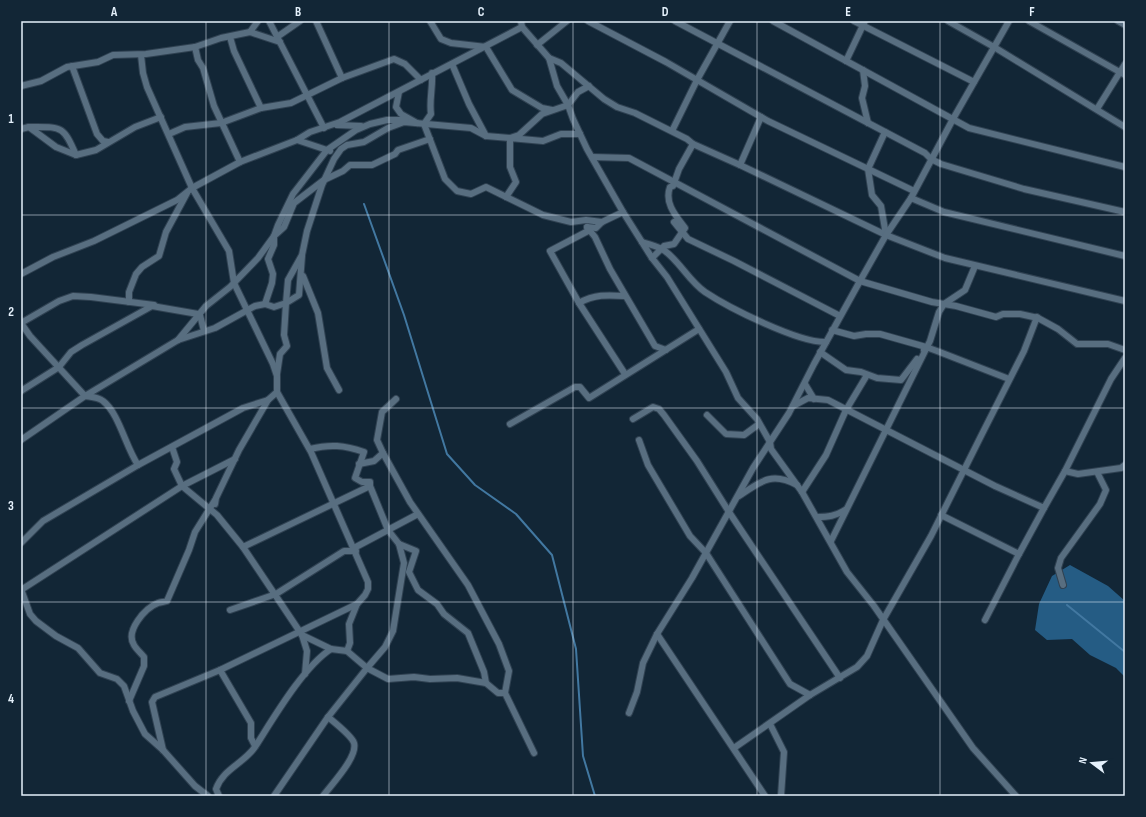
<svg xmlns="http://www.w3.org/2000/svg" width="1146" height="817" viewBox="0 0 1146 817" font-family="'Sofia Sans Condensed',sans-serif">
<rect width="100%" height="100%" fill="#122636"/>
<path fill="#255c84" d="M1070 565 1108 586 1125 601V677L1116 668 1090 655 1072 639 1047 640 1035 630 1039 604 1052 576Z"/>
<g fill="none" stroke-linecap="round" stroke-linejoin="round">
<g stroke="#4278a1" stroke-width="2">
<path d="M364 204 404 315 447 454 475 485 516 514 552 555 576 649 583 756 595 796"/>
<path d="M1067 605 1125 652"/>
</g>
<defs>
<g id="minor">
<path d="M269 21 324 128"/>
<path d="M316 21 342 78"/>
<path d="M430 21 441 39 451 43 486 47 512 90 542 108 552 110"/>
<path d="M521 21 522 27 549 58 561 63 604 99 617 107 635 113 687 139 693 144 740 165 886 235 945 258 1125 301"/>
<path d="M588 21 666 62 768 121 914 191"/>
<path d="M675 21 925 153 931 159 941 164 1024 189 1125 212"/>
<path d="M773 21 969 128 1125 167"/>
<path d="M854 21 974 82"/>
<path d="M948 21 994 47 1125 127"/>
<path d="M1029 21 1125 75"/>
<path d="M1118 21 1125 25"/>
<path d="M250 32 258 21"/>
<path d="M230 37 234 51 261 108"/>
<path d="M277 37 300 21"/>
<path d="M537 45 567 21"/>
<path d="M195 47 198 60 203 68 214 106 240 162"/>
<path d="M141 55 143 73 147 87 192 188 229 251 234 283 273 364 277 376V392L311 452 368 582V589L365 595 357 604 220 670 155 697 152 702 163 750"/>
<path d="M549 58 557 86 568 105 573 119 587 149 623 212 652 258 667 277 726 372 738 398 757 419 770 442 771 449 802 492 847 572 874 606 973 748 1016 796"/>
<path d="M846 61 865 21"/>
<path d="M452 64 469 104 486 136"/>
<path d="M72 66 97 134 103 141 108 142"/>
<path d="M863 70 865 86 862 98 868 123"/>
<path d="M432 73C433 88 429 100 431 114L424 124 445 179 457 191 471 194 486 187 543 215 571 222 586 220 602 222"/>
<path d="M21 86 41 81 67 67 98 62 113 55 146 54 195 47 221 38 250 32 280 42"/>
<path d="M399 92 396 107 401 114 417 123"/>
<path d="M1097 109 1125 64"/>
<path d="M337 125 361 126"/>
<path d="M29 127C62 127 63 125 76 155"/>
<path d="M21 129 29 127 56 147 76 155 96 150 135 127 161 117"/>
<path d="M672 131 697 80 730 21"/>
<path d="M885 132 868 169 872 195 881 206 886 235"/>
<path d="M169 134 185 127 221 123 261 108 291 103 342 78 394 59 405 64 421 80"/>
<path d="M297 140 330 151"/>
<path d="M592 157 629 158 860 281 932 302 956 306 996 317 1003 314H1020L1038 318 1058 329 1077 344H1108L1125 350"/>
<path d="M740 165 761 117"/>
<path d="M506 197 516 182 510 167V138L543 141 561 134H580"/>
<path d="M911 198 944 212 1125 256"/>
<path d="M623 212 602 222 596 228 587 227 588 231 550 251 579 303 625 374"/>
<path d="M674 222 688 239 734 261 840 316"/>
<path d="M587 227 595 237 610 269 655 346 666 350"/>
<path d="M642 242C650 245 658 246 665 251 680 262 689 281 705 292 729 308 799 343 826 342"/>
<path d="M652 258 664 246 674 244 685 228C676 216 664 203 670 187L673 186 679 169 693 144"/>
<path d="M21 274 53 257 94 241 177 200 192 188 240 162 297 140 310 132 340 122 522 27"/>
<path d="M303 276 318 313 327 368 339 390"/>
<path d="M129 302V292L136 274 142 267 159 256 166 232 187 193"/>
<path d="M579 303C595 294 608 295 625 296"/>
<path d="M265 304 272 283 273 274 268 259 274 245V236L284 227 294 203 324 180 343 171 350 165H372L395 154 398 150 430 139"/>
<path d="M21 323 30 336 85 396 178 340 215 328 255 306 265 304 274 307 286 303 288 280 302 255 307 231 322 185 334 159 341 149 347 145 364 142 388 128 404 122 471 128 486 136 510 138 519 135 542 114 568 105 578 92 589 86"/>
<path d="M21 323 59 301 73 296 91 297 154 305"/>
<path d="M832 330 854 336 866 334H880L926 347"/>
<path d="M178 340 206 306 230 287 258 258 274 236 278 225 293 194 327 150 356 130 370 124 387 120H406"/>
<path d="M924 350 926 347 937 351 1009 379"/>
<path d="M820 352 846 370 861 372 877 378 901 380 917 359"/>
<path d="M277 374 280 354 287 346 284 335 286 303 299 295 302 256"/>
<path d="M805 384 814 399"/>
<path d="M21 391 59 367 71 352 82 345 152 306 198 314 200 315 204 331"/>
<path d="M793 406 808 398 828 400 995 486 1044 508 1065 471 1078 474 1121 468 1125 465"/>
<path d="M707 415 726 434 744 435 759 424"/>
<path d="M633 419 653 407 659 409 664 415 697 461 729 512 840 678"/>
<path d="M510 424 575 387H580L589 398 699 329"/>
<path d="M21 440 85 396C91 397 98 397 103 401 119 413 126 448 138 465"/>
<path d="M639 440 648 465 690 536 706 553 790 684 810 695"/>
<path d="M172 447 177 462 174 469 182 486 217 515 243 547 370 486 388 530 399 544 416 551 409 572 418 590 437 604 444 614 468 633 484 672 486 683"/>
<path d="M310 449C330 444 344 445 364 452L355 478 362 482H370V486"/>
<path d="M383 453 410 502 468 585 499 644 509 671 505 693"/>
<path d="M359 464 374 461 383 453 377 440 382 412 396 399"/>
<path d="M1065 471 1111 379 1125 358"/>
<path d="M802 492 826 455 846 410 867 375"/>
<path d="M739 496C760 482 771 471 797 485"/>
<path d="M215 504 216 498 239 450 268 400"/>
<path d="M941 515 1019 554 1044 508"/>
<path d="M817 517C828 517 836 516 845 510"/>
<path d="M831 541 930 341 939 312 944 304 965 290 975 266"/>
<path d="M21 543 43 521 138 465 243 408 268 400 277 392"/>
<path d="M399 544 404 563 393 631 385 647 367 668 388 679 414 677 430 679 457 678 486 683 498 693H505L534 753"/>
<path d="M243 547 302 635 307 651 305 674"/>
<path d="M354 548 418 514"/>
<path d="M1063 585 1058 568 1061 558 1100 504 1106 490 1097 472"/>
<path d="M21 589 30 614 36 621 56 636 78 648 100 673 117 679 124 686 133 711 145 734 163 750 195 786 208 796"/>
<path d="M21 590 182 486 235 459"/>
<path d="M230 610 276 594 344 551H356"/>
<path d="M985 620 1019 554"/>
<path d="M657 634 765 796"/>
<path d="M302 635 331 649"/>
<path d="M347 651 350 643 349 624 357 604"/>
<path d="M220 670 251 723V738L255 746"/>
<path d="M129 701 144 666V657C141 653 136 649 134 645 125 631 145 608 158 603 161 602 164 602 167 601L189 550 195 532 215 500"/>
<path d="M629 713 637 692 643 663 657 634 692 578 753 468 789 413 814 364 860 281 886 235 911 198 953 119 1009 21"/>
<path d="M770 724 784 752 781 796"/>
<path d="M734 748 810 695 857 667 867 656 883 620 931 536 982 434 1024 351 1037 317"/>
<path d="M219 796 216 789C223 769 243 764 255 747 273 719 303 667 331 649L347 651 367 668 328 717 274 796"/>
<path d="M323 796C331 785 358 757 354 743 352 736 334 722 328 717"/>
</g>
</defs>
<use href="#minor" stroke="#304252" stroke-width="8"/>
<use href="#minor" stroke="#586e80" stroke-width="6"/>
</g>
<path fill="none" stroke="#e5f1fc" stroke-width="1" stroke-opacity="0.55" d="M206 21V796M389 21V796M573 21V796M757 21V796M940 21V796M21 215H1125M21 408H1125M21 602H1125"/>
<rect width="1146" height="817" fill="none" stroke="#122636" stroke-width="44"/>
<g transform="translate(1092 763) rotate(286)" stroke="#122636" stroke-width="3" paint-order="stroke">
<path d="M0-3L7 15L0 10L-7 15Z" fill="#e5f1fc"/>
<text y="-6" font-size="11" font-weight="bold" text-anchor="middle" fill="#e5f1fc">N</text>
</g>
<rect x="22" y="22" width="1102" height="773" fill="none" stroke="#e5f1fc" stroke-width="1.5"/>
<g font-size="13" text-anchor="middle" font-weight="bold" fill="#e5f1fc">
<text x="114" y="16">A</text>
<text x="298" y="16">B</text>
<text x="481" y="16">C</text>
<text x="665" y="16">D</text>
<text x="848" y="16">E</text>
<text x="1032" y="16">F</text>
<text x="11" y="123">1</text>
<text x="11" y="316">2</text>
<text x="11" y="510">3</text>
<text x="11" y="703">4</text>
</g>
</svg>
